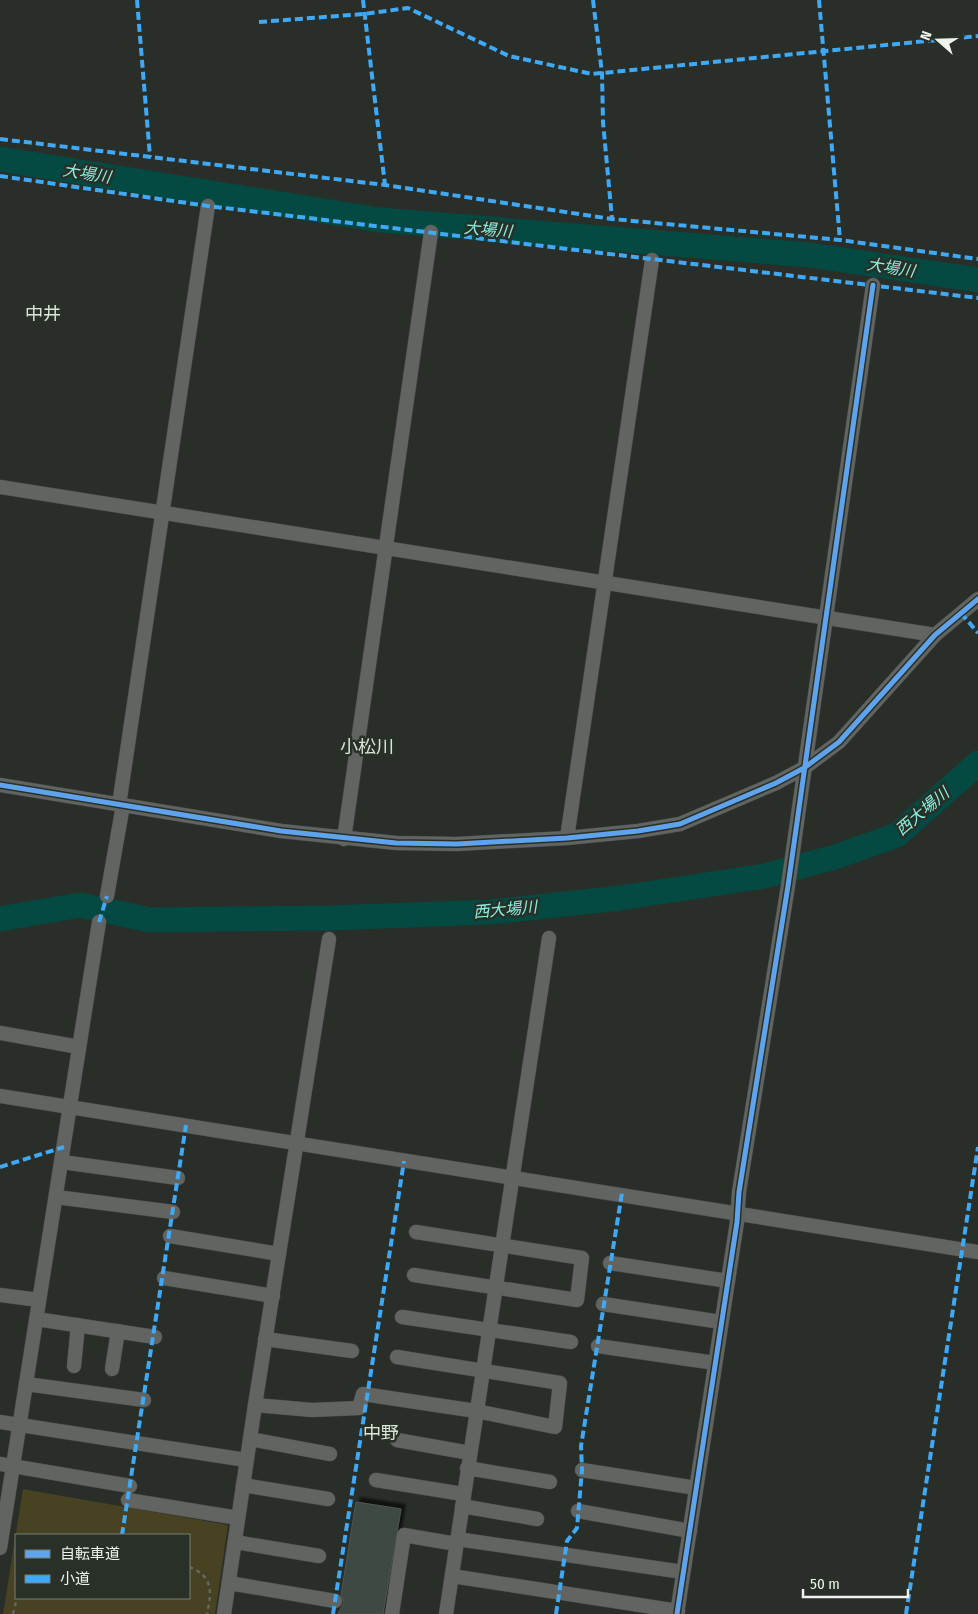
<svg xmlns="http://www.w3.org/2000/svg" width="978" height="1614" viewBox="0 0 978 1614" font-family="'Fira Sans Condensed','Noto Sans JP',sans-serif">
<defs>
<filter id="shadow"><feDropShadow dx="4.5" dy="-4.5" stdDeviation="1" flood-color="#0009"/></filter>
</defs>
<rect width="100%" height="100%" fill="#292e29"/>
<path fill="#474222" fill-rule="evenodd" d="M23 1489 228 1525 215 1614H3ZM16 1535H189V1598H16Z"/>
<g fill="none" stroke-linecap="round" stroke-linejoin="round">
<g stroke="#044942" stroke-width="25">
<path d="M0 159 380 220 809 255 978 280"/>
<path d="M0 919 80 905 150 920 331 918 490 912 620 898 764 876 835 857 897 835 978 763"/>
</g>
</g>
<path fill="#3e4942" stroke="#505551" filter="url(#shadow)" d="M356 1502 401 1509 383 1614H338L344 1602 341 1595Z"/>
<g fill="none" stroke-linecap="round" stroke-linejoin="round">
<defs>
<g id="minor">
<path d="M0 487 935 635"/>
<path d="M0 785 281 831 396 843 457 844 567 838 638 831 680 824 776 783 804 768 839 742 935 635 978 599"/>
<path d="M119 805 208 206"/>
<path d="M567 838 652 260"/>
<path d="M344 839 431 232"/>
<path d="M107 896 123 805"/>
<path d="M0 1033 79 1047"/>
<path d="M0 1096 978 1252"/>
<path d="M62 1162 178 1178"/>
<path d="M56 1197 173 1212"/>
<path d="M170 1236 279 1254"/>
<path d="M610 1263 728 1281"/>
<path d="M414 1275 577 1300 582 1258 416 1232"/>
<path d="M164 1278 273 1296"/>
<path d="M0 1295 39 1300"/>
<path d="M603 1304 721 1322"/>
<path d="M402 1317 571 1342"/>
<path d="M36 1319 155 1337"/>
<path d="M265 1339 352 1351"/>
<path d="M598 1346 715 1363"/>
<path d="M74 1366 78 1325"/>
<path d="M112 1369 118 1331"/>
<path d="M26 1384 144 1400"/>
<path d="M255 1405 312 1410 359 1408 363 1394 476 1411 555 1427 560 1383 397 1357"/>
<path d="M0 1422 246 1460"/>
<path d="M250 1439 330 1454"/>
<path d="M397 1440 470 1453"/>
<path d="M0 1464 130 1486"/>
<path d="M467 1468 550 1482"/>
<path d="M582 1470 696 1488"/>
<path d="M376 1480 463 1494"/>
<path d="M243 1485 328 1499"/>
<path d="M128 1500 238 1518"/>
<path d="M462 1506 537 1519"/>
<path d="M578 1511 690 1531"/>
<path d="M457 1539 683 1572"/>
<path d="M235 1542 319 1556"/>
<path d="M0 1548 99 922"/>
<path d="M452 1576 678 1611"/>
<path d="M229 1583 335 1601"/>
<path d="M224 1614 255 1405 329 939"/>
<path d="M392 1614 404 1535 456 1544"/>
<path d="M446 1614 549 938"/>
<path d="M677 1614 737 1222 739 1192 788 886 873 285"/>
</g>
</defs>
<use href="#minor" stroke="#474a46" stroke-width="15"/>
<g stroke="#646763" stroke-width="2.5" stroke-dasharray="4 4" stroke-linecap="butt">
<path d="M189 1567C213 1576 212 1591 207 1614"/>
<path d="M13 1614 17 1598"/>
</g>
<use href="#minor" stroke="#616461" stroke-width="14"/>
<g stroke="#3fa9f5" stroke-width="4" stroke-dasharray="8 4" stroke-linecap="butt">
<path d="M137 0 150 157"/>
<path d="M363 0 385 185"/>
<path d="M593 0 602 73 603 122 612 219"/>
<path d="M819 0 840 240"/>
<path d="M259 22 364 14 408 8 509 56 592 74 978 36"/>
<path d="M0 139 385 185 612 219 840 240 978 259"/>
<path d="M0 176 208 206 978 298"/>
<path d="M961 613 978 633"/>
<path d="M99 922 107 896"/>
<path d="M0 1167 64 1147"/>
<path d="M122 1535 186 1125"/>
<path d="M333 1614 404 1161"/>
<path d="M556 1614 567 1541 577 1528 582 1470 581 1446 622 1193"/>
<path d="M906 1614 978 1147"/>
</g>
<defs>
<g id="cycleway">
<path d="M0 785 281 831 396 843 457 844 567 838 638 831 680 824 776 783 804 768 839 742 935 635 978 599"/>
<path d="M677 1614 737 1222 739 1192 788 886 873 285"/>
</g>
</defs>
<use href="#cycleway" stroke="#283027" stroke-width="8"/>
<use href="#cycleway" stroke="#60a3ed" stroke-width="5"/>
</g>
<g text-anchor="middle" stroke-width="5" stroke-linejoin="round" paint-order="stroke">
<g font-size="16" font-style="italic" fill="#8befe0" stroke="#283027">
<text transform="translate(87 173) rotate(9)" y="6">大場川</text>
<text transform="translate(488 229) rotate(5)" y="6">大場川</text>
<text transform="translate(891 267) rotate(9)" y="6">大場川</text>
<text transform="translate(922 811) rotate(-40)" y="6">西大場川</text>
<text transform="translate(505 909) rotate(-5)" y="6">西大場川</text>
</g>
<g font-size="18" fill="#dae5d8" stroke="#283027">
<text x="43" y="320">中井</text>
<text x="367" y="753">小松川</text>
<text x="381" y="1439">中野</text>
</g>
</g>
<rect x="15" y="1534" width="175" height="65" fill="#283027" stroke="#777e76"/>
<rect x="25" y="1550" width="25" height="8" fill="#60a3ed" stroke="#777e76"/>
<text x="60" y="1559" font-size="15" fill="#eef4ed">自転車道</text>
<rect x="25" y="1575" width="25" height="8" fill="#3fa9f5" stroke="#777e76"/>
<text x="60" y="1584" font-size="15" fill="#eef4ed">小道</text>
<g transform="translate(938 40) rotate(290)" stroke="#283027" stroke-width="4" paint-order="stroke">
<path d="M0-4L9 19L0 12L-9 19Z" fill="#eef4ed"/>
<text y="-8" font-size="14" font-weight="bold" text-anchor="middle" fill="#eef4ed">N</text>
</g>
<path d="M803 1589v8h105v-8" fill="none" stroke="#eef4ed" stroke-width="2.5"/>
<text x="810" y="1589" font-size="15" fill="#eef4ed" stroke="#283027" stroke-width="4" paint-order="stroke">50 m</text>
</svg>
